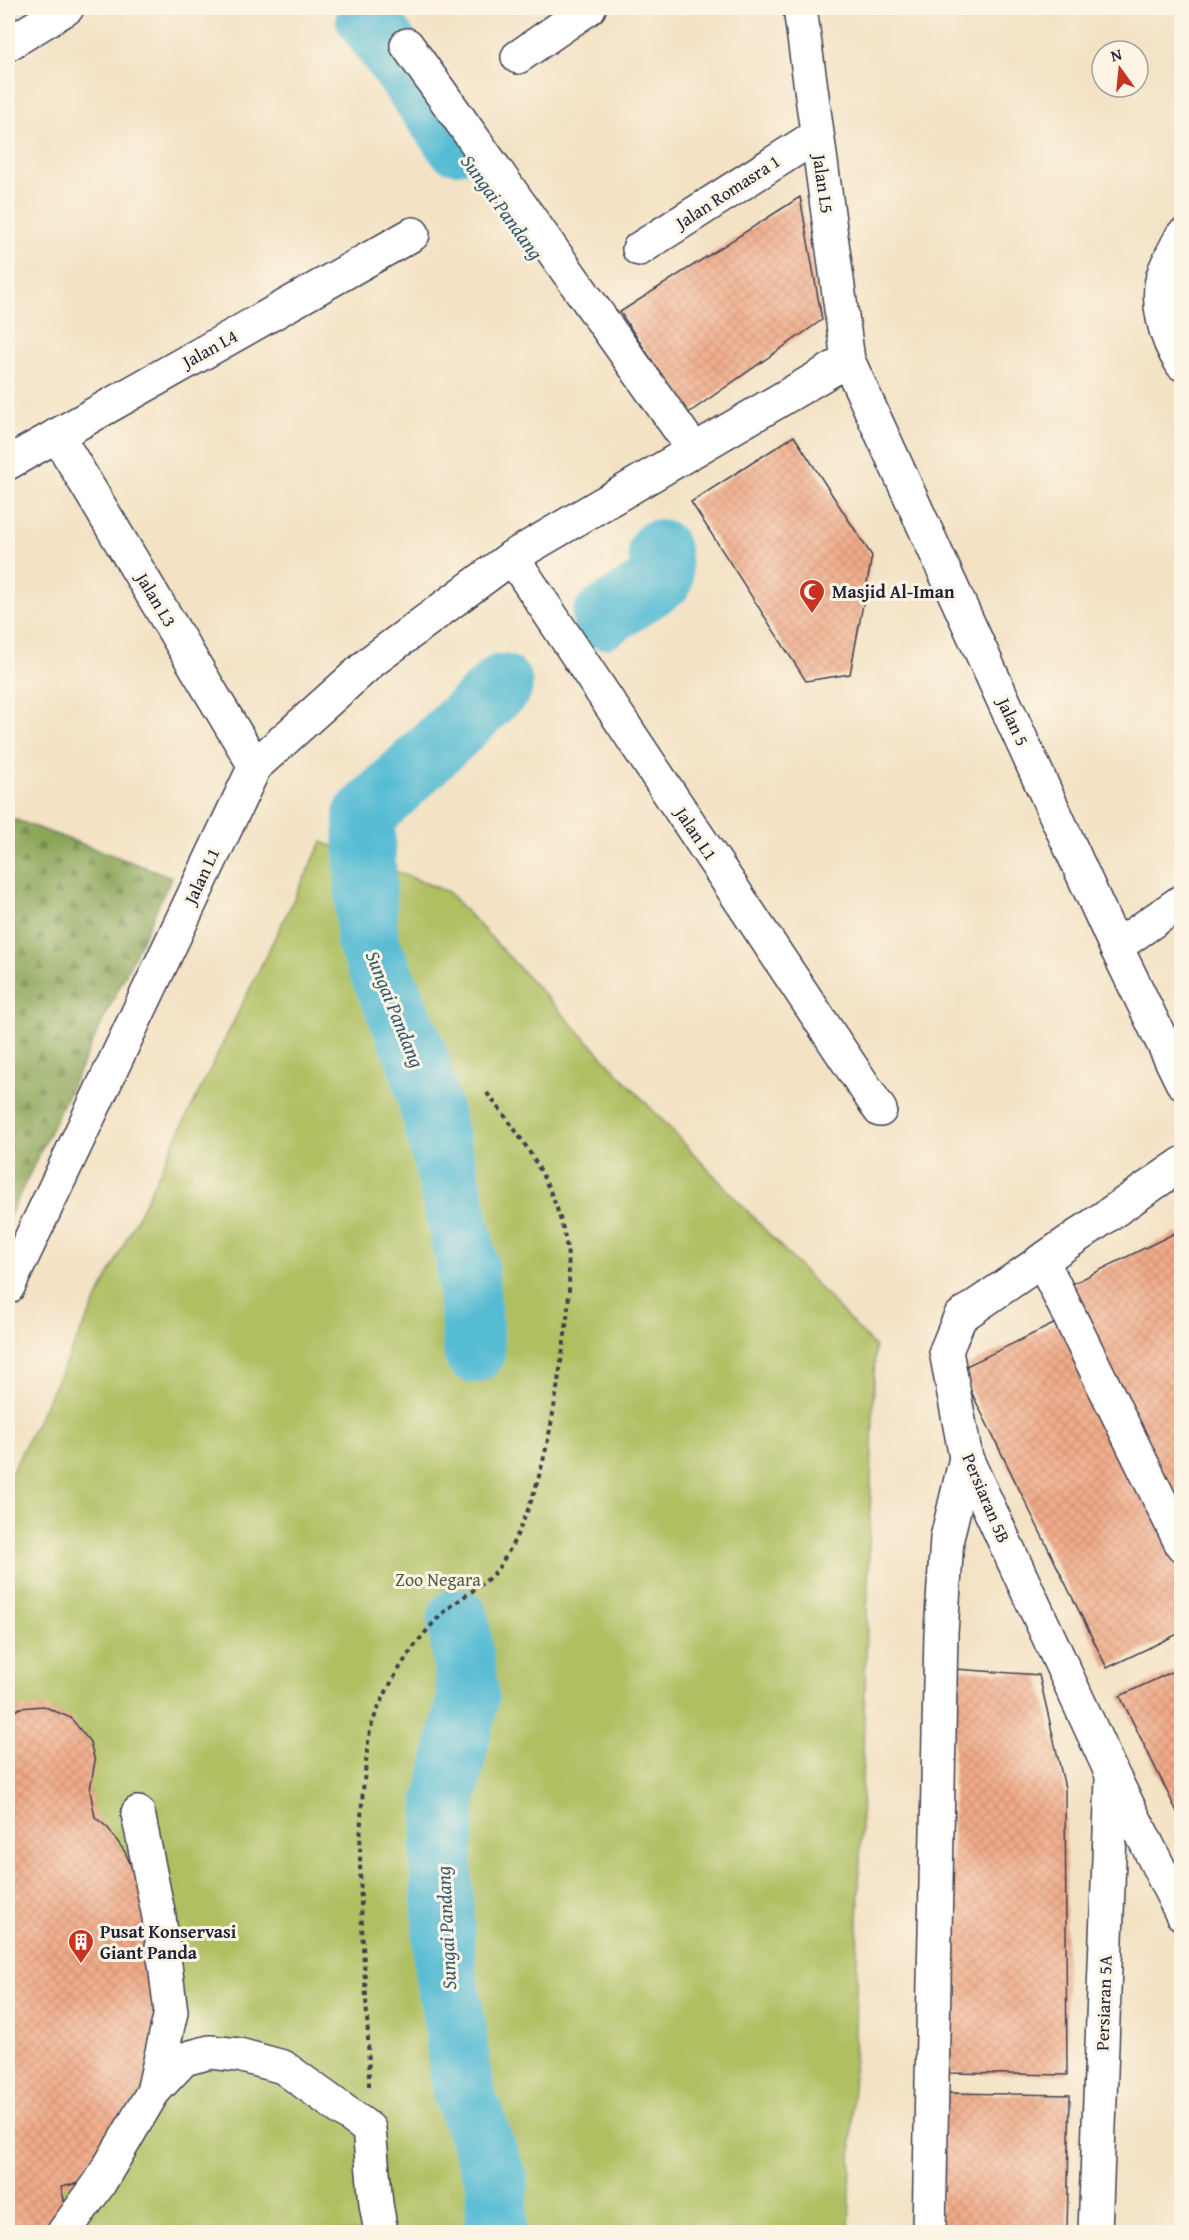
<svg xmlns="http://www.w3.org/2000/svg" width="1189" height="2240" viewBox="0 0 1189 2240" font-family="'Gentium Book Plus',serif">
<defs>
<pattern id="forest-firs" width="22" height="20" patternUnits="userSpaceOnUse" patternTransform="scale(1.5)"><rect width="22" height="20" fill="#8ba658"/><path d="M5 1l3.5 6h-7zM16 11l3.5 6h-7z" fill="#71874a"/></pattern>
<pattern id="building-cross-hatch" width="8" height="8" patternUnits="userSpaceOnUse" patternTransform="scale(1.5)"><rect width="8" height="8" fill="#f0aa88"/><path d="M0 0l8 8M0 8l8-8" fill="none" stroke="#ce9276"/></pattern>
</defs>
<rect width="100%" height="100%" fill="#fcf5e5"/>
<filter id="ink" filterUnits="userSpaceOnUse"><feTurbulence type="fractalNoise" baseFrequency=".0167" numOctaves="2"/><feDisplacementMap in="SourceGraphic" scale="12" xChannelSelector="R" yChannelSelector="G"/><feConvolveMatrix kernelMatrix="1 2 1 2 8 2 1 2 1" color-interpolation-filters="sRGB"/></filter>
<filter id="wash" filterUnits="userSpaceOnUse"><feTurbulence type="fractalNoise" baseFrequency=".008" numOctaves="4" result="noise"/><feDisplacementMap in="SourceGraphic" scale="24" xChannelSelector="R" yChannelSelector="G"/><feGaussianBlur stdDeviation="1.35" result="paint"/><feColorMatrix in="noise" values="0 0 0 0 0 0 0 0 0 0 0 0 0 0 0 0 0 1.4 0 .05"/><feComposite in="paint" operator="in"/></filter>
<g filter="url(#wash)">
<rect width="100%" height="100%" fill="#f3e2c4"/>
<path fill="url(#forest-firs)" stroke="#56644a" stroke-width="1.5" d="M8 817 172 877 8 1219Z"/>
<path fill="#afbf62" stroke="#68704e" stroke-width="1.5" d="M322 842 448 892 875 1347 849 2232H8V1480Z"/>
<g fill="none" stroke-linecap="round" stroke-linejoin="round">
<g stroke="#56bcd4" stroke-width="62">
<path d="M370 8 367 18 456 143"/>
<path d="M603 618 662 579 659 550"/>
<path d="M474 1352 467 1265 448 1176 417 1056 367 940 364 816 502 685"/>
<path d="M458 1619 468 1697 445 1802 441 1864 445 1970 454 2019 462 2088 497 2182 496 2232"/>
</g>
</g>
<g id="blocks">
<g fill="url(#building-cross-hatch)">
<path d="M800 197 822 320 687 414 620 312Z"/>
<path d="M794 436 872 556 850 674 806 681 691 502Z"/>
<path d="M1177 1232 1182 1241V1517L1068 1286Z"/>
<path d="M1064 1319 1182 1559V1632L1107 1668 960 1369Z"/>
<path d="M1182 1667V1822L1120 1696Z"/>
<path d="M955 1669 1039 1675 1065 1788 1067 2075 948 2073Z"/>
<path d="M43 1706 71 1718 90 1742 95 1761 90 1790 95 1817 108 1828 125 1852 146 1900 158 1992 144 2083 89 2181 61 2187 66 2209 59 2232H8V1715L20 1708Z"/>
<path d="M944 2093 1070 2095 1067 2232H940Z"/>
</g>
</g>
</g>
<g filter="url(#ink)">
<use href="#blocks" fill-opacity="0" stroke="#413f50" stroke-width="1.5"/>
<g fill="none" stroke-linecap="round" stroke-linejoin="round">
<defs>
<g id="minor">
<path d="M800 8 848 360 1116 947 1182 1082"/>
<path d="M8 44 67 8"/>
<path d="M407 45 694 450"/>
<path d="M518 57 589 8"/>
<path d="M1182 236C1176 247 1170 258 1165 270 1154 299 1165 339 1182 364"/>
<path d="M639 249 816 136"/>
<path d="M57 435 255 766"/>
<path d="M8 463 413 234"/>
<path d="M512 557 880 1110"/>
<path d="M1116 947 1182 901"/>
<path d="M1182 1164 960 1317 946 1351 966 1458 1112 1774 1182 1914"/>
<path d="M1042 1260 1182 1545"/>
<path d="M8 1287 255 766 372 661 512 557 848 360"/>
<path d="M153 2092 184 2059 210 2052 239 2055 283 2067 369 2129 376 2204 381 2232"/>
<path d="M64 2232 99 2184 153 2092 171 2012 159 1917 138 1813"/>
<path d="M929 2232 941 1633 947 1538 966 1458"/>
<path d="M1095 2232 1112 1779"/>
</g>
</defs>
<use href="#minor" stroke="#413f50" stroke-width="36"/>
<path stroke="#413f50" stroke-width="4" stroke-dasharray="4.5 4.5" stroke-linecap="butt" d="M369 2086C369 1982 352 1876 365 1772 367 1757 367 1739 372 1724 386 1685 417 1635 449 1608 463 1596 489 1582 499 1567 539 1506 551 1432 561 1362 567 1323 573 1282 566 1243 556 1186 522 1136 486 1092"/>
<use href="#minor" stroke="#fff" stroke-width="33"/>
</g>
</g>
<defs>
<symbol id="mosque-pin" viewBox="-11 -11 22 30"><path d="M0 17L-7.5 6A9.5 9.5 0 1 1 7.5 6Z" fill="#c8321e" stroke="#fcf5e5"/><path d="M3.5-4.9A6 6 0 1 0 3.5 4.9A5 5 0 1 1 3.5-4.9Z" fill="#fff"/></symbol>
<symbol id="building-pin" viewBox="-11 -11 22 30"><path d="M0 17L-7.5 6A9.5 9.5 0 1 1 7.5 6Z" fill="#c8321e" stroke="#fcf5e5"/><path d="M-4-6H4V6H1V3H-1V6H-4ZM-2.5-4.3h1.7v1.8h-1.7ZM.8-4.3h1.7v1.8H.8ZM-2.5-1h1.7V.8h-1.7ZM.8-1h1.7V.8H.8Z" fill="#fff"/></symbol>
</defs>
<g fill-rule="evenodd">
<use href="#mosque-pin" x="797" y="577" width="30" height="40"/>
<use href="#building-pin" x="66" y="1927" width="30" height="40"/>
</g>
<g text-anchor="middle" stroke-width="6" stroke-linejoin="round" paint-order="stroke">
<g font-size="18" fill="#22223b" stroke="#fcf5e5">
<text transform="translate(823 184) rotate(82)" y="6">Jalan L5</text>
<text transform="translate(728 192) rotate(-33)" y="6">Jalan Romasra 1</text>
<text transform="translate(210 349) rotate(-29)" y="6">Jalan L4</text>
<text transform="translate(156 600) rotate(59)" y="6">Jalan L3</text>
<text transform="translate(1013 722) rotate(65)" y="6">Jalan 5</text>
<text transform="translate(696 834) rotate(56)" y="6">Jalan L1</text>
<text transform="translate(202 876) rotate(-65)" y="6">Jalan L1</text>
<text transform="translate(986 1498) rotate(67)" y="6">Persiaran 5B</text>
<text transform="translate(1104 2003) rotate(-88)" y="6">Persiaran 5A</text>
</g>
<g font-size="18" font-weight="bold" fill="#22223b" stroke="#fcf5e5" text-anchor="start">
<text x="832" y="598">Masjid Al-Iman</text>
<text x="100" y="1938">Pusat Konservasi<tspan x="100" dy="21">Giant Panda</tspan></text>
</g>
<g font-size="18" fill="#535949" stroke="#fcf5e5">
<text x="438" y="1586">Zoo Negara</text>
</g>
<g font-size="20" font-style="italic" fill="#345871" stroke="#fcf5e5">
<text transform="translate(502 207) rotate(54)" y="7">Sungai Pandang</text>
<text transform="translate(395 1009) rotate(68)" y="7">Sungai Pandang</text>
<text transform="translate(446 1928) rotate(-93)" y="7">Sungai Pandang</text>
</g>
</g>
<rect width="1189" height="2240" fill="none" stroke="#fcf5e5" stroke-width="30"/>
<g transform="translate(1120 69) rotate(345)"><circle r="28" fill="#fcf5e5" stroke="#a5a1a1" stroke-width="1.5"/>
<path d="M0-4.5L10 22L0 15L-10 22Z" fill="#c8321e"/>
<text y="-9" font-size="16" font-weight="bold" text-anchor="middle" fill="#22223b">N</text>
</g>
</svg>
